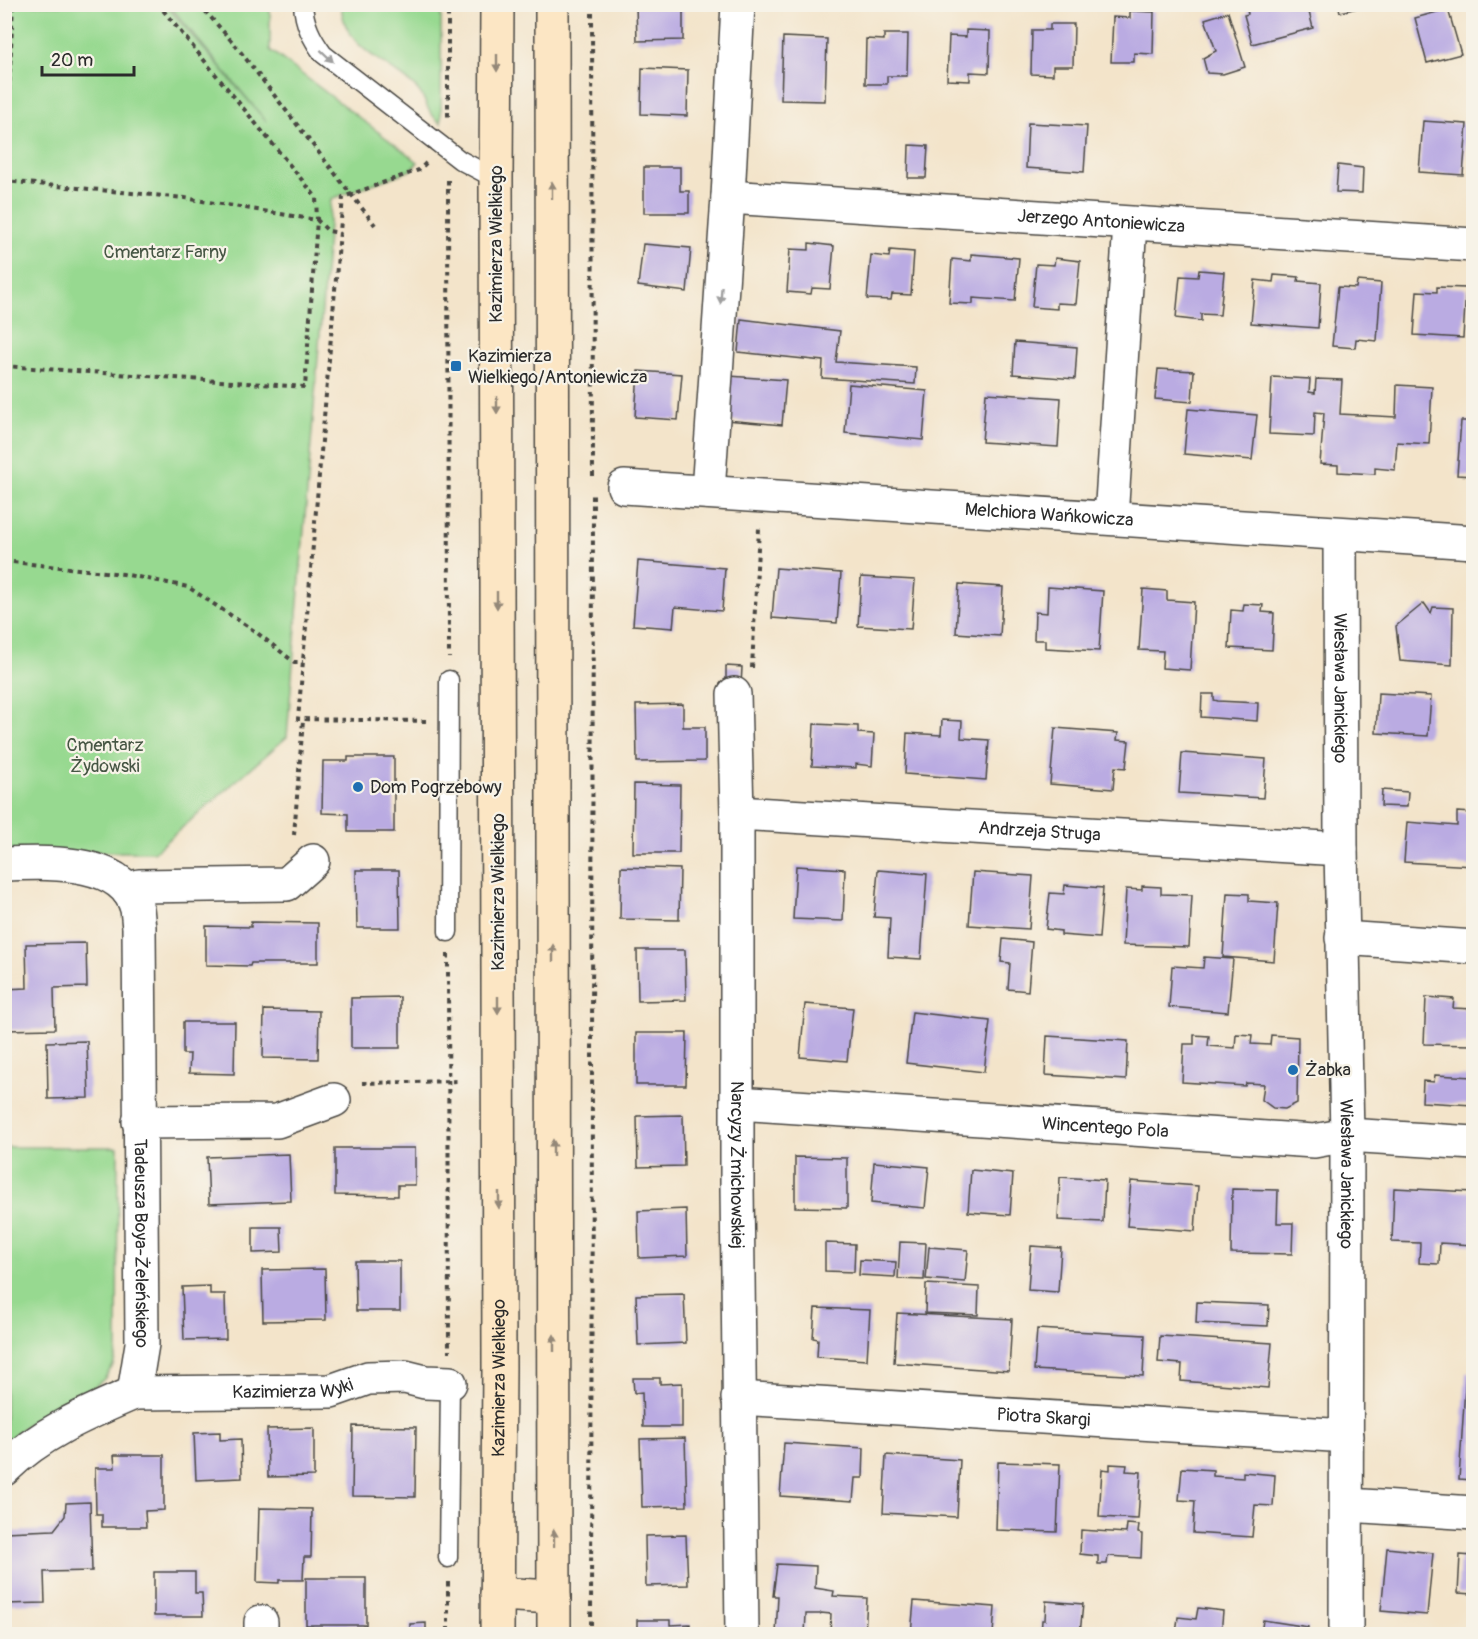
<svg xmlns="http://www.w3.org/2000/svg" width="1478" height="1639" viewBox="0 0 1478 1639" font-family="Pangolin,sans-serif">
<rect width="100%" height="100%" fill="#f7f3e8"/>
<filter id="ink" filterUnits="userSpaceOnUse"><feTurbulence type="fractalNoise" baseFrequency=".0167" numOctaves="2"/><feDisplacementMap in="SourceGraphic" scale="12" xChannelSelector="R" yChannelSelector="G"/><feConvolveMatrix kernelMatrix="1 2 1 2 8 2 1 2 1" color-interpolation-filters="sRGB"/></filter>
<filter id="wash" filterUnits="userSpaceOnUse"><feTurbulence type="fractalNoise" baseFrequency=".008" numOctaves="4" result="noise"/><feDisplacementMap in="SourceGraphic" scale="24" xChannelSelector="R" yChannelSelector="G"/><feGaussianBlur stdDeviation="1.35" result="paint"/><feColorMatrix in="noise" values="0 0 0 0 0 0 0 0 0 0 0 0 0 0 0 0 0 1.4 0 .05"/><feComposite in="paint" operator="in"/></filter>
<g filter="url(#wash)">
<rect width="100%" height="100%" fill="#f3e4ca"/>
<g fill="#97d990" stroke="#61825e" stroke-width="1.5">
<path d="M5 5H166L266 121 169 5H270V50L418 162 411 170 331 199 287 737 154 852H5Z"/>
<path d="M341 5H441V123C424 111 428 100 417 89 389 60 344 52 341 5Z"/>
<path d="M5 1147H118L117 1351 113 1366 104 1379 92 1389 37 1417 5 1442Z"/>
</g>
<g id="blocks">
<g fill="#baabe2">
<path d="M636 4H683V40L637 41Z"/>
<path d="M1246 4H1307L1313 28 1252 44 1244 15 1248 14Z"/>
<path d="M1338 4H1361L1362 7 1340 12Z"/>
<path d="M1448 9 1461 54 1427 63 1415 18Z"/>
<path d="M1130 11 1154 12 1153 54 1134 53V62H1111L1113 17 1130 18Z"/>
<path d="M1228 12 1245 67 1223 74 1207 73 1203 58 1216 51 1205 19Z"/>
<path d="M1050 24H1074L1073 66H1053V75L1031 74 1032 30H1050Z"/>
<path d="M966 30 990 31 989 73 970 72V81L947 80 949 36 966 37Z"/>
<path d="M884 34H908L907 76H887V84H865L866 39 884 40Z"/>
<path d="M783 37 827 39 825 101 781 100Z"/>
<path d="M642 68 688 70 687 116 641 114Z"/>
<path d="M1423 121 1467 124 1463 175 1419 172Z"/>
<path d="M1028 123 1087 126 1084 172 1026 168Z"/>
<path d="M909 145 928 146 926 178H908Z"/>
<path d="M1338 165 1363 168 1362 193 1336 192Z"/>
<path d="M644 167H680V191H689V213H644Z"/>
<path d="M809 243 834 246 830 289 812 288 811 294 787 292 790 249 809 250Z"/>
<path d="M643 244 691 248 687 292 638 286Z"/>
<path d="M890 250 914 252 911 295 892 294 891 300 867 299 871 255 889 257Z"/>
<path d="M971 254 1019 258 1015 301 973 298V304L949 303 952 259 971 261Z"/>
<path d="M1055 258 1080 261 1076 304 1057 303V309L1032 307 1036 264 1054 265Z"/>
<path d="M1199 270 1224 272 1220 315 1201 314V321L1176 318 1180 276 1198 277Z"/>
<path d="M1274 275 1299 277 1298 281 1321 283 1318 328 1251 323 1255 280 1273 282Z"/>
<path d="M1357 281 1381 283 1377 341 1356 339 1355 348 1332 346 1338 287 1356 288Z"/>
<path d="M1437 287 1466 288 1463 338 1414 335 1417 291 1437 292Z"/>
<path d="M741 319 840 331 836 362 916 367 915 384 822 378 823 361 738 352Z"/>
<path d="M1015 342 1077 347 1075 379 1013 374Z"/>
<path d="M1158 369 1194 371 1192 402 1155 399Z"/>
<path d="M638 371 682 374 678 420 635 417Z"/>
<path d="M729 376 786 380 782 425 726 420Z"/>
<path d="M1272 377 1310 379 1309 392 1315 393 1316 379 1342 380 1340 414 1396 417 1397 385 1432 387 1429 444 1397 442 1395 470 1375 468V474L1338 472V465L1320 464 1324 413 1315 412 1314 436 1269 434Z"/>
<path d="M849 384 927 391 923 440 845 433Z"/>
<path d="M986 393 1061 398 1058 447 982 442Z"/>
<path d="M1188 409 1257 415 1252 460 1184 454Z"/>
<path d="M1461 421H1473V476L1457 475Z"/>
<path d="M638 561 725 568 722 611 675 607 673 628 633 625Z"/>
<path d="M776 568 841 573 837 623 772 618Z"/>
<path d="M861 577 915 580 911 629 858 626Z"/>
<path d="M959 584 1003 587 1000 636 956 633Z"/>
<path d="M1048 587 1103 591 1099 651 1045 648V640H1034L1035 612 1047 613Z"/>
<path d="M1143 589 1167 591V600L1194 602 1190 670 1162 668 1163 651 1139 650Z"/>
<path d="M1424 603 1431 613 1433 607 1453 608 1452 665 1400 661 1396 626Z"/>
<path d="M1244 604 1263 605 1262 612 1274 613 1272 650 1229 648 1231 610 1243 611Z"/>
<path d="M726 666 742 667 741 686H726Z"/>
<path d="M1378 693 1431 696 1428 736 1376 733Z"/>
<path d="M1202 694H1214V700L1218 701 1258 703 1257 721 1201 717Z"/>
<path d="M683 704V727H705V761L637 762 636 705Z"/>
<path d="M942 720 962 721 961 738 989 740 986 780 905 774 907 733 941 735Z"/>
<path d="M814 724 858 726V733L874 734 872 766 856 764V768L812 766Z"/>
<path d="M1055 728 1118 733 1117 740 1129 741 1126 768 1115 767 1113 789 1050 784Z"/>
<path d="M1182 753 1266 759 1263 798 1179 793Z"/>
<path d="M348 757H394V832H348V814L322 813 323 761H348Z"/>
<path d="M634 784 680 785 679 853H633Z"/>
<path d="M1382 790 1408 792 1407 807 1381 806Z"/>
<path d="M1457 812 1473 813V866L1404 862 1407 822 1457 826Z"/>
<path d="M796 866 845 869 843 921 793 919Z"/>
<path d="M621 867 680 869 679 920 620 919Z"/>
<path d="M356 870H399L400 928H357Z"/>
<path d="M878 870 927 874 921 959 888 957 890 918 874 917Z"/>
<path d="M973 872 1033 876 1029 929 969 925Z"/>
<path d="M1065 885 1103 888 1099 938 1061 935V931L1046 929 1050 893 1064 894Z"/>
<path d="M1142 886 1161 887V894L1192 895 1189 947 1123 945 1126 889 1142 890Z"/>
<path d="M1227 893 1249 894V901L1278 903 1274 961 1223 957Z"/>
<path d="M251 922 318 923V963H251L250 966 206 965V926L251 927Z"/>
<path d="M1003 939 1032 942 1028 991 1008 989 1010 963 1001 962Z"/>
<path d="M86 943 87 987 54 988 55 1029 4 1030V989L27 988 26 944Z"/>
<path d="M637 950H685L686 1000 638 1001Z"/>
<path d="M1204 957 1233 959 1228 1012 1169 1007 1172 966 1203 968Z"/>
<path d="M400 997V1048H351V998Z"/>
<path d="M1426 997 1454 999 1453 1008 1473 1009 1472 1045 1424 1044Z"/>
<path d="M805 1004 853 1008 847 1061 800 1057Z"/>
<path d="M264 1010 319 1011 318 1059 263 1058Z"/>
<path d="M912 1012 990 1021 984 1072 906 1063Z"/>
<path d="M183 1022H235L234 1074 189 1073 190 1054H183Z"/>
<path d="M636 1033H687L686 1085H636Z"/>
<path d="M1236 1034 1252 1035 1251 1044 1270 1045 1271 1035 1298 1037 1297 1103 1285 1109 1273 1108 1262 1100 1264 1084 1246 1083 1245 1086 1182 1082 1184 1044H1194V1035L1209 1036 1208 1046 1235 1048Z"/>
<path d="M1047 1036 1128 1041 1126 1080 1045 1075Z"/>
<path d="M87 1041 89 1098 48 1099 47 1042Z"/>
<path d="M1435 1075 1473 1077V1105L1422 1102 1423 1081 1434 1082Z"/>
<path d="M683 1115 684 1166 638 1167 637 1116Z"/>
<path d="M335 1148H415V1185H398V1196L335 1195Z"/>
<path d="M289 1154 291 1201 209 1204 207 1157Z"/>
<path d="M795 1157 847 1158V1208L795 1207Z"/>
<path d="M874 1162 929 1167 925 1208 871 1203Z"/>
<path d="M971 1170 1013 1174 1010 1215 968 1212Z"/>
<path d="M1060 1177 1105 1180 1103 1222 1058 1220Z"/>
<path d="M1131 1181 1198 1186 1195 1231 1127 1226Z"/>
<path d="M1394 1188 1473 1192V1245L1440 1243 1439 1264 1419 1263 1420 1243 1392 1242Z"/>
<path d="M1232 1189 1278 1190 1277 1223H1293L1292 1254 1231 1253Z"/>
<path d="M686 1209 687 1256 639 1258 638 1211Z"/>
<path d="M253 1227H281L282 1252 253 1253Z"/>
<path d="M900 1242 926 1243 924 1280 898 1279Z"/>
<path d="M825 1243 855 1244 854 1272 825 1271Z"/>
<path d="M1031 1246 1061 1248 1058 1292 1028 1290Z"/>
<path d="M929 1247 968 1250 965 1282 926 1279Z"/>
<path d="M860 1260 896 1262 895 1277 859 1275Z"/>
<path d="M355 1261H400V1311H356Z"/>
<path d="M325 1269 326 1320 263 1321 262 1270Z"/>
<path d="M926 1284 979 1287 978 1315 925 1313Z"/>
<path d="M210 1286V1294H225L226 1339 184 1340 182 1287Z"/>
<path d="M684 1294 686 1343 638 1345 636 1295Z"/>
<path d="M1197 1302 1269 1305 1268 1326 1196 1323Z"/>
<path d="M815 1308 870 1310 867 1360 817 1357 818 1339 813 1338Z"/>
<path d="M897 1313 1012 1319 1009 1371 894 1363Z"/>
<path d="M1037 1329 1145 1335 1143 1376 1034 1370Z"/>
<path d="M1160 1336 1272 1343 1268 1388 1181 1381 1182 1364 1158 1362Z"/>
<path d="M1466 1373H1473V1480L1459 1479Z"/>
<path d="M633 1378H660V1384L682 1383V1427H643L642 1392 634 1393Z"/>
<path d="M353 1426 416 1427 415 1497 352 1496Z"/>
<path d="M314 1428V1476L268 1477 267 1429Z"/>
<path d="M220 1432V1440L241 1439 242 1478 196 1480 194 1433Z"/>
<path d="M685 1438 687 1506 642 1507 640 1439Z"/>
<path d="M784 1443 864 1448 863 1478H855L853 1501 780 1496Z"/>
<path d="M114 1455H164V1510L145 1511 146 1527H102V1514H96L95 1468H115Z"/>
<path d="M886 1455 960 1460 957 1517 883 1513Z"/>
<path d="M998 1462 1060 1464 1057 1532 996 1530Z"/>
<path d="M1110 1464 1127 1465 1126 1471 1141 1472 1138 1519 1099 1517 1102 1469 1110 1470Z"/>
<path d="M1182 1468 1213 1470V1476L1227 1477 1243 1478V1472L1275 1475 1273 1506 1255 1505 1252 1537 1193 1533 1195 1501 1179 1500Z"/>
<path d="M90 1502 92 1571 44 1572 45 1603 4 1604V1532L54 1530 65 1516 66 1503Z"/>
<path d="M259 1508 312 1509 311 1557H304L303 1580H279V1583L257 1582Z"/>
<path d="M1127 1524 1139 1525 1138 1533 1142 1534 1141 1558 1108 1556 1107 1564H1098V1556L1080 1554 1081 1530 1126 1533Z"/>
<path d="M686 1535 688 1585 646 1586 645 1536Z"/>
<path d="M1387 1548 1433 1553 1427 1615 1381 1611Z"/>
<path d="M1460 1555 1473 1556V1594L1458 1593Z"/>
<path d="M777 1564 816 1566 815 1588 834 1591 833 1596 867 1598 865 1634H830L831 1614 821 1613 820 1614H806L805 1634H776L778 1596H773Z"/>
<path d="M154 1572H195V1593H202L203 1616H154Z"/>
<rect x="306" y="1578" width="60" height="47"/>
<path d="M914 1601 995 1607 993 1634H911Z"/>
<path d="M1046 1601 1083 1604 1080 1634H1041L1042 1620H1045Z"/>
<path d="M1198 1608 1223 1611 1221 1634H1176L1178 1617 1196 1619Z"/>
<path d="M637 1620H670V1625L690 1624V1634H637Z"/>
<path d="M1263 1620 1308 1627 1307 1634H1261Z"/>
<path d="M426 1623V1634H410V1624Z"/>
</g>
</g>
</g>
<g filter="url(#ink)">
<use href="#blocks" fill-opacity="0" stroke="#494743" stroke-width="1.5"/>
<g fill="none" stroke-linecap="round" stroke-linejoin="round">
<defs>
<g id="lane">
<path d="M303 4C304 24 312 39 323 54L460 160 496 179"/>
<path d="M448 932 449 680"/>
<path d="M448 1558 450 1383"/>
</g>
<g id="street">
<path id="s1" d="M728 197 1474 245"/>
<path id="s2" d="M624 487 1474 542"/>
<path d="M708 492 728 197 738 4"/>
<path d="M1111 518 1130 224"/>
<path id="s3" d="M1340 534 1341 849 1347 1135 1346 1634"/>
<path id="s4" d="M734 694 737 813V1186L742 1634"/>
<path id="s5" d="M737 813 1341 849"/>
<path id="s6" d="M4 864C44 863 124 857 137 909 138 915 138 921 139 927L142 1344 134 1393C88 1413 40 1433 4 1469"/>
<path d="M129 892 139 886 287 884 313 861"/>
<path d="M1342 938 1474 947"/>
<path id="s7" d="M737 1103 1314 1141 1347 1135 1474 1143"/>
<path d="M139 1122 277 1121 334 1100"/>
<path id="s8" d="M134 1393 331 1391 368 1378 405 1377 425 1382 450 1383"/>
<path id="s9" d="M738 1398 1347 1436"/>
<path d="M1348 1505 1474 1513"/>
<path d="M261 1622V1634"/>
</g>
<g id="secondary">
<path d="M552 4 554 1634"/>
<path d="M497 1594 554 1597"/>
<path id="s10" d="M497 1634 499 1367 496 179 497 4"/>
</g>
</defs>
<use href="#lane" stroke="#494743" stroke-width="21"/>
<use href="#street" stroke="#494743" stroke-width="36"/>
<use href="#secondary" stroke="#494743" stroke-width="36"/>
<g stroke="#494743" stroke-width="4" stroke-dasharray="4.5 4.5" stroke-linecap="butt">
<path d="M199 4 236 46 375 225"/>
<path d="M448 4V121"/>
<path d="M592 4 593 476"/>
<path d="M426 163 419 170 343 197 298 719 426 721"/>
<path d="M448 180 449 658"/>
<path d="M4 181 185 198 317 220 328 231 340 233"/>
<path d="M5 181 13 4"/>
<path d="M4 366 305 387 317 220 316 197 158 4"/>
<path d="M4 561 123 574 188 587 256 632 294 662H303"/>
<path d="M752 668 759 528"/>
<path d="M294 835 303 720"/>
<path d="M448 954 449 1352"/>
<path d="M362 1083 460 1081"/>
<path d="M448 1582V1634"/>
<path d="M591 1634 593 495"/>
</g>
<use href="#lane" stroke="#fff" stroke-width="18"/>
<use href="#street" stroke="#fff" stroke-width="33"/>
<use href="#secondary" stroke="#fce6c4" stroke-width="33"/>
</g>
<defs><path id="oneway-solid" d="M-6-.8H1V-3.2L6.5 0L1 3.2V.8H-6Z" transform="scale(1.5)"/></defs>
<g fill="#a0a0a0">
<use href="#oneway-solid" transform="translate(327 56) rotate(43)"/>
<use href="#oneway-solid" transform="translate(721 295) rotate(94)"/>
</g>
<g fill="#948878">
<use href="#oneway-solid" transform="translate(497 63) rotate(90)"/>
<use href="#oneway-solid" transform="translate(552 190) rotate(-90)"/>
<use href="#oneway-solid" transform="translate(497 405) rotate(90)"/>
<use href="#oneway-solid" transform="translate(497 600) rotate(90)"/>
<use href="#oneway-solid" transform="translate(553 953) rotate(-90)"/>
<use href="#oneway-solid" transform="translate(498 1005) rotate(90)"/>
<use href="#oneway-solid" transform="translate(553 1148) rotate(-90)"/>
<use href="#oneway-solid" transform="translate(499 1200) rotate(90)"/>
<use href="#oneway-solid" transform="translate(554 1343) rotate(-90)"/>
<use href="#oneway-solid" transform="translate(554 1538) rotate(-90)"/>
</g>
</g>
<g fill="#1f6fb2" stroke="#f7f3e8" stroke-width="2">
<rect x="450" y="360" width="12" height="12" rx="3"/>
<circle cx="358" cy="787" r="6"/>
<circle cx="1293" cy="1070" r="6"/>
</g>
<g text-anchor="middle" stroke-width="4.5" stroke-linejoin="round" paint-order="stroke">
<g font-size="18" fill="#2b2b2b" stroke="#f7f3e8">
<text dy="6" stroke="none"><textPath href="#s1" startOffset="374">Jerzego Antoniewicza</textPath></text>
<text transform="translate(496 244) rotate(-90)" y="6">Kazimierza Wielkiego</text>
<text dy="6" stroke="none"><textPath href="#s2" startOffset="426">Melchiora Wańkowicza</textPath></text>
<text dy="6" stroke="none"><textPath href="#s3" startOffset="154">Wiesława Janickiego</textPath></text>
<text dy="6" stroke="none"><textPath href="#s5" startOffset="303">Andrzeja Struga</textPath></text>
<text transform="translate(498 892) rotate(-90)" y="6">Kazimierza Wielkiego</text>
<text dy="6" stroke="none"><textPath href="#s7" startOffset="369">Wincentego Pola</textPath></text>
<text dy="6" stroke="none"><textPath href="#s4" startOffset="471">Narcyzy Żmichowskiej</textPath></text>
<text dy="6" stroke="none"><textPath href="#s3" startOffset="640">Wiesława Janickiego</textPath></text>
<text dy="6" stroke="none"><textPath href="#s6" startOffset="486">Tadeusza Boya-Żeleńskiego</textPath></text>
<text dy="6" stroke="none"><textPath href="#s10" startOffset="256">Kazimierza Wielkiego</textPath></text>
<text dy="6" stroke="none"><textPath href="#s8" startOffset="159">Kazimierza Wyki</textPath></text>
<text dy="6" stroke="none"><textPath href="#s9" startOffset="306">Piotra Skargi</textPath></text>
</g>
<g font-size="18" fill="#465644" stroke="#f7f3e8">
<text x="165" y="258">Cmentarz Farny</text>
<text x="105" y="751">Cmentarz<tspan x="105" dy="21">Żydowski</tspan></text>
</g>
<g font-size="18" fill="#2b2b2b" stroke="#f7f3e8" text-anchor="start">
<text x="468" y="362">Kazimierza<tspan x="468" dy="21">Wielkiego/Antoniewicza</tspan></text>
<text x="370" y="793">Dom Pogrzebowy</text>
<text x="1305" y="1076">Żabka</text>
</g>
</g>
<rect width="1478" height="1639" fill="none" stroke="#f7f3e8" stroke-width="24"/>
<path d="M42 66v9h92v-9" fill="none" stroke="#2b2b2b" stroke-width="3"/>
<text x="51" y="66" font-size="18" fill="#2b2b2b" stroke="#f7f3e8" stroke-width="4.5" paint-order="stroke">20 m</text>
</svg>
